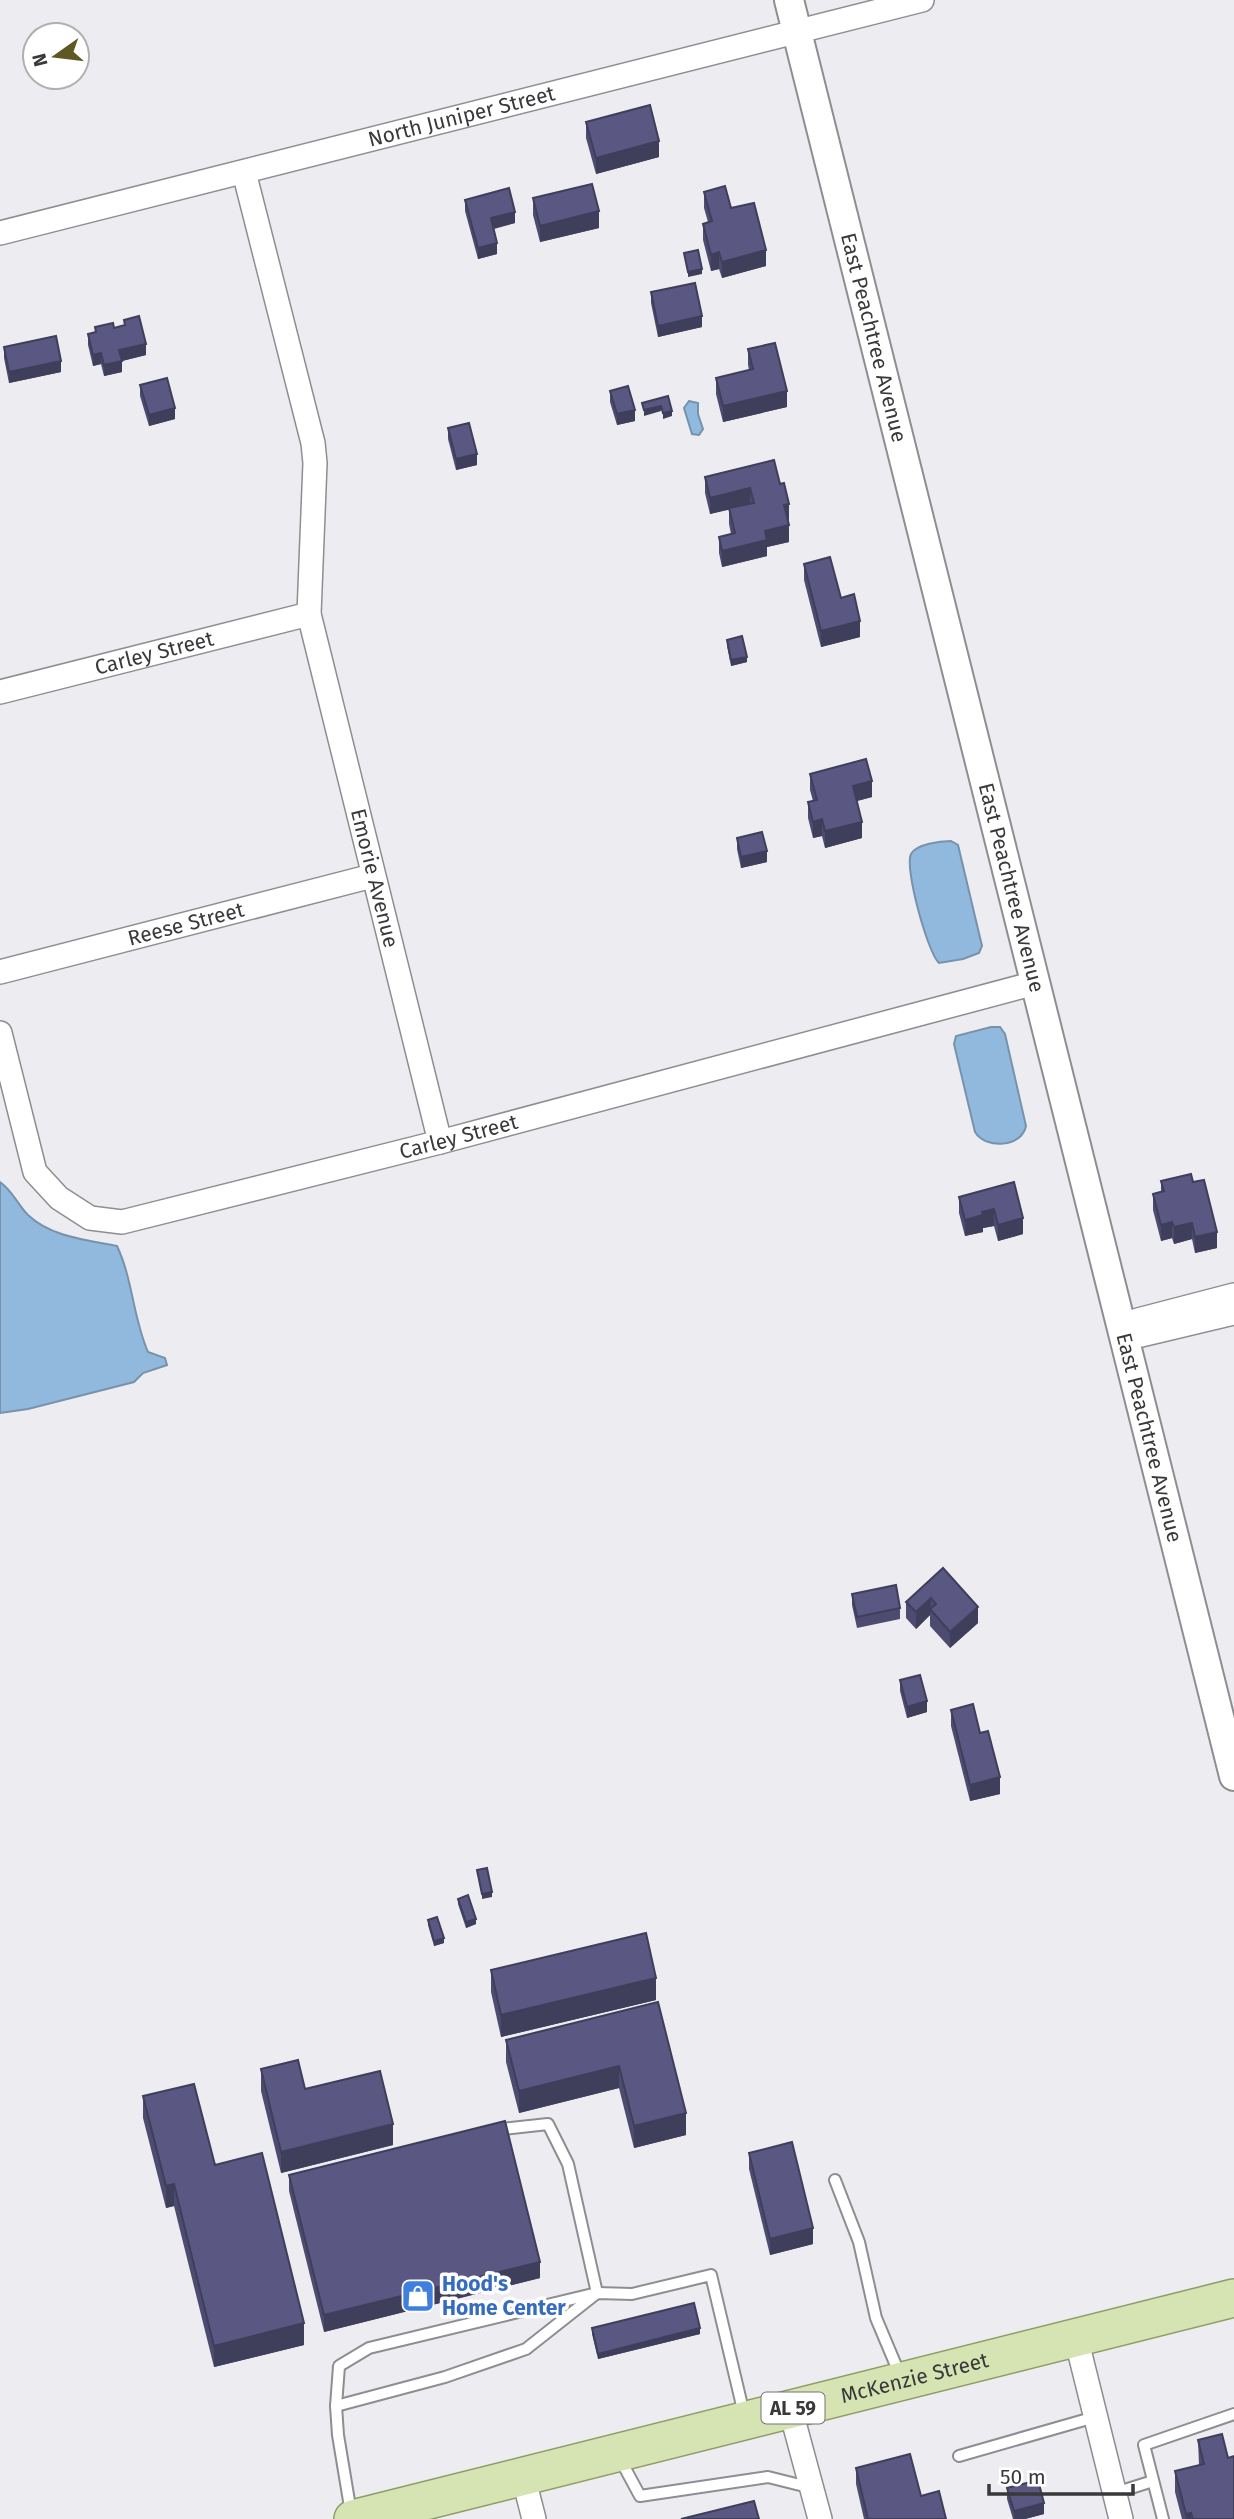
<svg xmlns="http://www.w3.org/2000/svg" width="1234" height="2519" viewBox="0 0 1234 2519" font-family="'Fira Sans',sans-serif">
<rect width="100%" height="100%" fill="#ededf1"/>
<g fill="#91b9dd" stroke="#7793ac" stroke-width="2">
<path d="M689 401 698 403V414L703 429 699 435 692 434 684 408Z"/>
<path d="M951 841 958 845 982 946 979 953 963 959 939 963C928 954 904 867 911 854 916 844 941 841 951 841Z"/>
<path d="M991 1027H1000L1005 1034 1026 1126C1022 1147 986 1150 975 1132L954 1044 956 1036Z"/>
<path d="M0 1182C12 1190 18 1205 28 1215 51 1237 87 1240 117 1246 133 1280 133 1318 148 1352L165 1358 167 1365 143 1373 134 1382 28 1409 0 1413Z"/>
</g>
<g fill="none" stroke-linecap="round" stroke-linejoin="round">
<defs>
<g id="service">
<path d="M835 2180 859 2242 876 2318 900 2375"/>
<path d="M336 2406 445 2377 526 2349 597 2293 568 2164 548 2124 502 2129"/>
<path d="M959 2456 1095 2417"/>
<path d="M620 2459 640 2496 768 2477 812 2488"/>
<path d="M1115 2493 1153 2481"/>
<path d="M351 2513 338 2435 336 2406 339 2366 369 2348 597 2293 632 2294 711 2275 744 2414"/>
<path d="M1163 2519 1144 2445 1234 2414"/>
</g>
<g id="minor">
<path id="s1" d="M244 172 313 443 315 463 309 614 440 1142"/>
<path id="s2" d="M0 233 922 0"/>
<path id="s3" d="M0 692 309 614"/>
<path id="s4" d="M0 972 372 876"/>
<path id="s5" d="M0 1033 35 1172 59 1198 90 1218 122 1222 440 1142 1035 983"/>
<path d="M1122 1333 1138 1320 1234 1295"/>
<path d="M1125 1333 1141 1335 1234 1313"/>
<path d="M1076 2338 1121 2519"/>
<path d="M790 2408 820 2519"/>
<path d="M523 2476 534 2519"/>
</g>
<g id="tertiary">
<path id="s6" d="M789 0 1234 1776"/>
</g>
<g id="primary">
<path id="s7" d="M353 2519 1234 2298"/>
</g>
</defs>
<use href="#service" stroke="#8e8e92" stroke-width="14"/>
<use href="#minor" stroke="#8e8e92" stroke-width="26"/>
<use href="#tertiary" stroke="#8e8e92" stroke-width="32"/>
<use href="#primary" stroke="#8e9c67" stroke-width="40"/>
<use href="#service" stroke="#fff" stroke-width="10"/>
<use href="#minor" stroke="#fff" stroke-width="23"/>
<use href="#tertiary" stroke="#fff" stroke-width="28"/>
<use href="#primary" stroke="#d6e3b2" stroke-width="37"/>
</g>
<g fill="#4d4c70">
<path d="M586 122 659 157 596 174 586 138Z"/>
<path d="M704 192 731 208 766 266 722 278 719 269 711 271 703 240V224L708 222 704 208Z"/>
<path d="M533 198 599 228 540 242 533 215Z"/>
<path d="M465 200 515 223 494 229 497 254 478 259 465 211Z"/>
<path d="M651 292 702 327 658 337 651 303Z"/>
<path d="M124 320 146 355 122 361V372L104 376 101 364 93 366 88 345V334L95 333V327L114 328 124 325Z"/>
<path d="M4 347 61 372 9 383 4 358Z"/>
<path d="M748 349 787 407 723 422 716 394V378L749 370 748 365Z"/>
<path d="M140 385 175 419 149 426 140 396Z"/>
<path d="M610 391 635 421 617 425 610 402Z"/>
<path d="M448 428 477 465 456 470 448 439Z"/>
<path d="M774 460 789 520V542L767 547V556L722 567 719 553V537L731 534 729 524V509L710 514 705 493V477Z"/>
<path d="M804 564 841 598 860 637 821 647 804 580Z"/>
<path d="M727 640 747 662 731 666 727 646Z"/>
<path d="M810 774 872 797 857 801 862 838 825 848 822 836 813 838 808 818V802L813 801 810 790Z"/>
<path d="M737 838 767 862 741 868 737 849Z"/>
<path d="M1161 1181 1217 1248 1195 1253 1192 1239 1174 1244 1172 1238 1161 1241 1153 1210V1194L1161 1192Z"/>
<path d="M1014 1182 1023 1234 998 1241 994 1226 983 1228V1232L965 1236 959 1213V1197Z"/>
<path d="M943 1568 978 1623 950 1648 930 1626V1615L916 1629 906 1618V1602Z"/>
<path d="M852 1594 900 1608V1619L857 1628 852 1605Z"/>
<path d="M900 1680 927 1712 907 1718 900 1691Z"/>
<path d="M951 1710 980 1733 1000 1794 970 1801 951 1726Z"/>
<path d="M458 1899 476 1924 466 1928 458 1904Z"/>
<path d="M428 1920 444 1943 434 1946 428 1925Z"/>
<path d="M491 1970 656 2000 501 2037 491 1992Z"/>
<path d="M658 2002 686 2135 634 2148 619 2088 519 2113 506 2062V2040Z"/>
<path d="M261 2069 305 2089 393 2145 281 2173 261 2091Z"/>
<path d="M143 2096 215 2165 304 2345 214 2367 174 2206 166 2208 143 2118Z"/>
<path d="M749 2153 813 2244 770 2255 749 2169Z"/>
<path d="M289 2175 540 2278 324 2332 289 2191Z"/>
<path d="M592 2328 700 2334 598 2359 592 2334Z"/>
<path d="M1198 2440 1228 2458 1234 2519H1182L1175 2492V2471L1199 2465Z"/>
<path d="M856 2468 921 2496 946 2519H864L856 2484Z"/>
<path d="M1007 2488 1044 2514 1025 2519H1013L1007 2499Z"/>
</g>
<g fill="#3f3e5b">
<path d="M659 141V157L596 174V158Z"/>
<path d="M599 211V228L540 242V226Z"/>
<path d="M515 212V223L491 229V218Z"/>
<path d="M497 243V254L478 259V248Z"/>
<path d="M766 250V266L722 278V262Z"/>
<path d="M719 252V269L711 271V255Z"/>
<path d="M702 269V274L688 277V272Z"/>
<path d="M702 316V327L658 337V326Z"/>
<path d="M146 344V355L122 361V372L104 376V365L119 350Z"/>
<path d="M101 353V364L93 366V355Z"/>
<path d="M61 361V372L9 383V372Z"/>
<path d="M787 391V407L723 422V406Z"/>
<path d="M661 406V411L644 416V410Z"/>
<path d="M175 408V419L149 426V415Z"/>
<path d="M635 410V421L617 425V414Z"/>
<path d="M672 411V416L663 419V413Z"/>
<path d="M477 454V465L456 470V459Z"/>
<path d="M750 488V505L710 514V498Z"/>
<path d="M789 504V520L784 521V505Z"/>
<path d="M789 525V542L767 547V556L722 567V551L765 531Z"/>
<path d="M860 621V637L821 647V631Z"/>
<path d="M747 657V662L731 666V660Z"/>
<path d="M872 781V797L853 802V786Z"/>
<path d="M822 819V836L813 838V822Z"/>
<path d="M862 822V838L825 848V831Z"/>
<path d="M767 851V862L741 868V857Z"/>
<path d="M994 1209V1226L983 1228V1232L965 1236V1220L982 1212Z"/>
<path d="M1023 1218V1234L998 1241V1225Z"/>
<path d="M1172 1222V1238L1161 1241V1225Z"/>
<path d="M1192 1223V1239L1174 1244V1227Z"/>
<path d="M1217 1232V1248L1195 1253V1237Z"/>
<path d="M931 1598 930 1615 916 1629V1612Z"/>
<path d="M978 1607V1623L950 1648V1632Z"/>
<path d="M927 1701V1712L907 1718V1707Z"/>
<path d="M1000 1777V1794L970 1801V1785Z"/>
<path d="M492 1892V1897L482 1899V1894Z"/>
<path d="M476 1919V1924L466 1928V1922Z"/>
<path d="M444 1938V1943L434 1946V1941Z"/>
<path d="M656 1978V2000L501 2037V2015Z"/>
<path d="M619 2066V2088L519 2113V2091Z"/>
<path d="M686 2113V2135L634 2148V2126Z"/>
<path d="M393 2124V2145L281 2173V2152Z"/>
<path d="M174 2184V2206L166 2208V2186Z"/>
<path d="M813 2228V2244L770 2255V2239Z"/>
<path d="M540 2262V2278L324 2332V2315Z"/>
<path d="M304 2323V2345L214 2367V2346Z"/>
<path d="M700 2328V2334L598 2359V2354Z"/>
<path d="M1044 2503V2514L1025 2519H1014V2511Z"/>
<path d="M1191 2513V2519H1186V2514Z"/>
</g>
<g fill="#5a5882" stroke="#3f3e5b" stroke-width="2">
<path d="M650 105 659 141 596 158 586 122Z"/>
<path d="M592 184 599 211 540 226 533 198Z"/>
<path d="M725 186 731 208 754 203 766 250 722 262 719 252 711 255 703 224 712 221 704 192Z"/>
<path d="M509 188 515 212 491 218 497 243 478 248 465 200Z"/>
<path d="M698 250 702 269 688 272 684 253Z"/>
<path d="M695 283 702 316 658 326 651 292Z"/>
<path d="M139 316 146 344 119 350 122 361 104 365 101 353 93 355 88 334 96 332 95 327 113 323 114 328 125 325 124 320Z"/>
<path d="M56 336 61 361 9 372 4 347Z"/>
<path d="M775 343 787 391 723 406 716 378 753 369 748 349Z"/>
<path d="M167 378 175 408 149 415 140 385Z"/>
<path d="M628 386 635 410 617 414 610 391Z"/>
<path d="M668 396 672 411 663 413 661 406 644 410 642 403Z"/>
<path d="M469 423 477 454 456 459 448 428Z"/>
<path d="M774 460 780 484 784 483 789 504 784 505 789 525 765 531 767 540 722 551 719 537 735 533 729 508 754 503 750 488 710 498 705 477Z"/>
<path d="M830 557 841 598 854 594 860 621 821 631 804 564Z"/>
<path d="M742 636 747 657 731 660 727 640Z"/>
<path d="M866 759 872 781 853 786 862 822 825 831 822 819 813 822 808 802 817 800 810 774Z"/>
<path d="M762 832 767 851 741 857 737 838Z"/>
<path d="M1191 1174 1193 1182 1204 1180 1217 1232 1195 1237 1192 1223 1174 1227 1172 1222 1161 1225 1153 1194 1164 1191 1161 1181Z"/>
<path d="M1014 1182 1023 1218 998 1225 994 1209 982 1212 983 1215 965 1220 959 1197Z"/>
<path d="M943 1568 978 1607 950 1632 930 1609 936 1604 931 1598 916 1612 906 1602Z"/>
<path d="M896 1585 900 1608 857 1617 852 1594Z"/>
<path d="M920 1675 927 1701 907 1707 900 1680Z"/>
<path d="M973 1704 980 1733 988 1731 1000 1777 970 1785 951 1710Z"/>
<path d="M487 1868 492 1892 482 1894 477 1870Z"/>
<path d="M468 1895 476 1919 466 1922 458 1899Z"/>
<path d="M437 1917 444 1938 434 1941 428 1920Z"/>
<path d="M646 1933 656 1978 501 2015 491 1970Z"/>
<path d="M658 2002 686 2113 634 2126 619 2066 519 2091 506 2040Z"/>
<path d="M298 2060 305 2089 380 2071 393 2124 281 2152 261 2069Z"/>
<path d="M194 2084 215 2165 262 2153 304 2323 214 2346 174 2184 166 2186 143 2096Z"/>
<path d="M505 2121 540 2262 324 2315 289 2175Z"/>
<path d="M792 2142 813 2228 770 2239 749 2153Z"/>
<path d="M694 2303 700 2328 598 2354 592 2328Z"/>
<path d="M1222 2434 1228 2458 1234 2456V2519H1193L1191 2513 1186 2514 1175 2471 1204 2464 1198 2440Z"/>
<path d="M910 2454 921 2496 939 2491 946 2519H868L856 2468Z"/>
<path d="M1038 2480 1044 2503 1014 2511 1007 2488Z"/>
<path d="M754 2501 759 2519H681Z"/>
</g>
<defs>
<symbol id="shop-square" viewBox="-11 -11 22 22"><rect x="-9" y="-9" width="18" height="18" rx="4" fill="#3f7fe0" stroke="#fff"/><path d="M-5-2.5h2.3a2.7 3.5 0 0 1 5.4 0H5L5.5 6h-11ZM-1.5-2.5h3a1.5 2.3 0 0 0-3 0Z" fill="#fff"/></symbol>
</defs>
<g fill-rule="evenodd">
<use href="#shop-square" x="399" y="2277" width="38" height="38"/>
</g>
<g text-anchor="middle" stroke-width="7" stroke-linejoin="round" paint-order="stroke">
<rect fill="#fff" stroke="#747476" stroke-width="2" x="761.5" y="2392.5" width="63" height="31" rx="5"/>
<g font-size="19" font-weight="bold" fill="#39393b">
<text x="793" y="2415">AL 59</text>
</g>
<g font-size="21" fill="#39393b" stroke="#fff">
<text dy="7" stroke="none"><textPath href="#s2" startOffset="476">North Juniper Street</textPath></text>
<text dy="7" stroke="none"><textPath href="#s6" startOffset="348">East Peachtree Avenue</textPath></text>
<text dy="7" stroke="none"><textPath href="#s3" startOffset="159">Carley Street</textPath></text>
<text dy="7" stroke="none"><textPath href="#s1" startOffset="723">Emorie Avenue</textPath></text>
<text dy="7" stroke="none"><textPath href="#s6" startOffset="915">East Peachtree Avenue</textPath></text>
<text dy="7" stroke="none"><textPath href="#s4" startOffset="192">Reese Street</textPath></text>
<text dy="7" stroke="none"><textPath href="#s5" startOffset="595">Carley Street</textPath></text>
<text dy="7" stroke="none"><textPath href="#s6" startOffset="1482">East Peachtree Avenue</textPath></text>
<text dy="7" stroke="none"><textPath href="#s7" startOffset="579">McKenzie Street</textPath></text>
</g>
<g font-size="21" font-weight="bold" fill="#366cbe" stroke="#fff" text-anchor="start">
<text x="442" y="2291">Hood's<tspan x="442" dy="24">Home Center</tspan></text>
</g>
</g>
<g transform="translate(56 56) rotate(256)"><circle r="33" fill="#ffffff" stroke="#b0b0b1" stroke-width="2"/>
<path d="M0-5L12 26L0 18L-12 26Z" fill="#605824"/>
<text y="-10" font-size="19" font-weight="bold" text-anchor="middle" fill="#39393b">N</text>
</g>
<path d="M989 2484v10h144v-10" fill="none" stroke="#39393b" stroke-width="3.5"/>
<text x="1000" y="2484" font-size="21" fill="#39393b" stroke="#ffffff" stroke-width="5" paint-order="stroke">50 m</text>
</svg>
